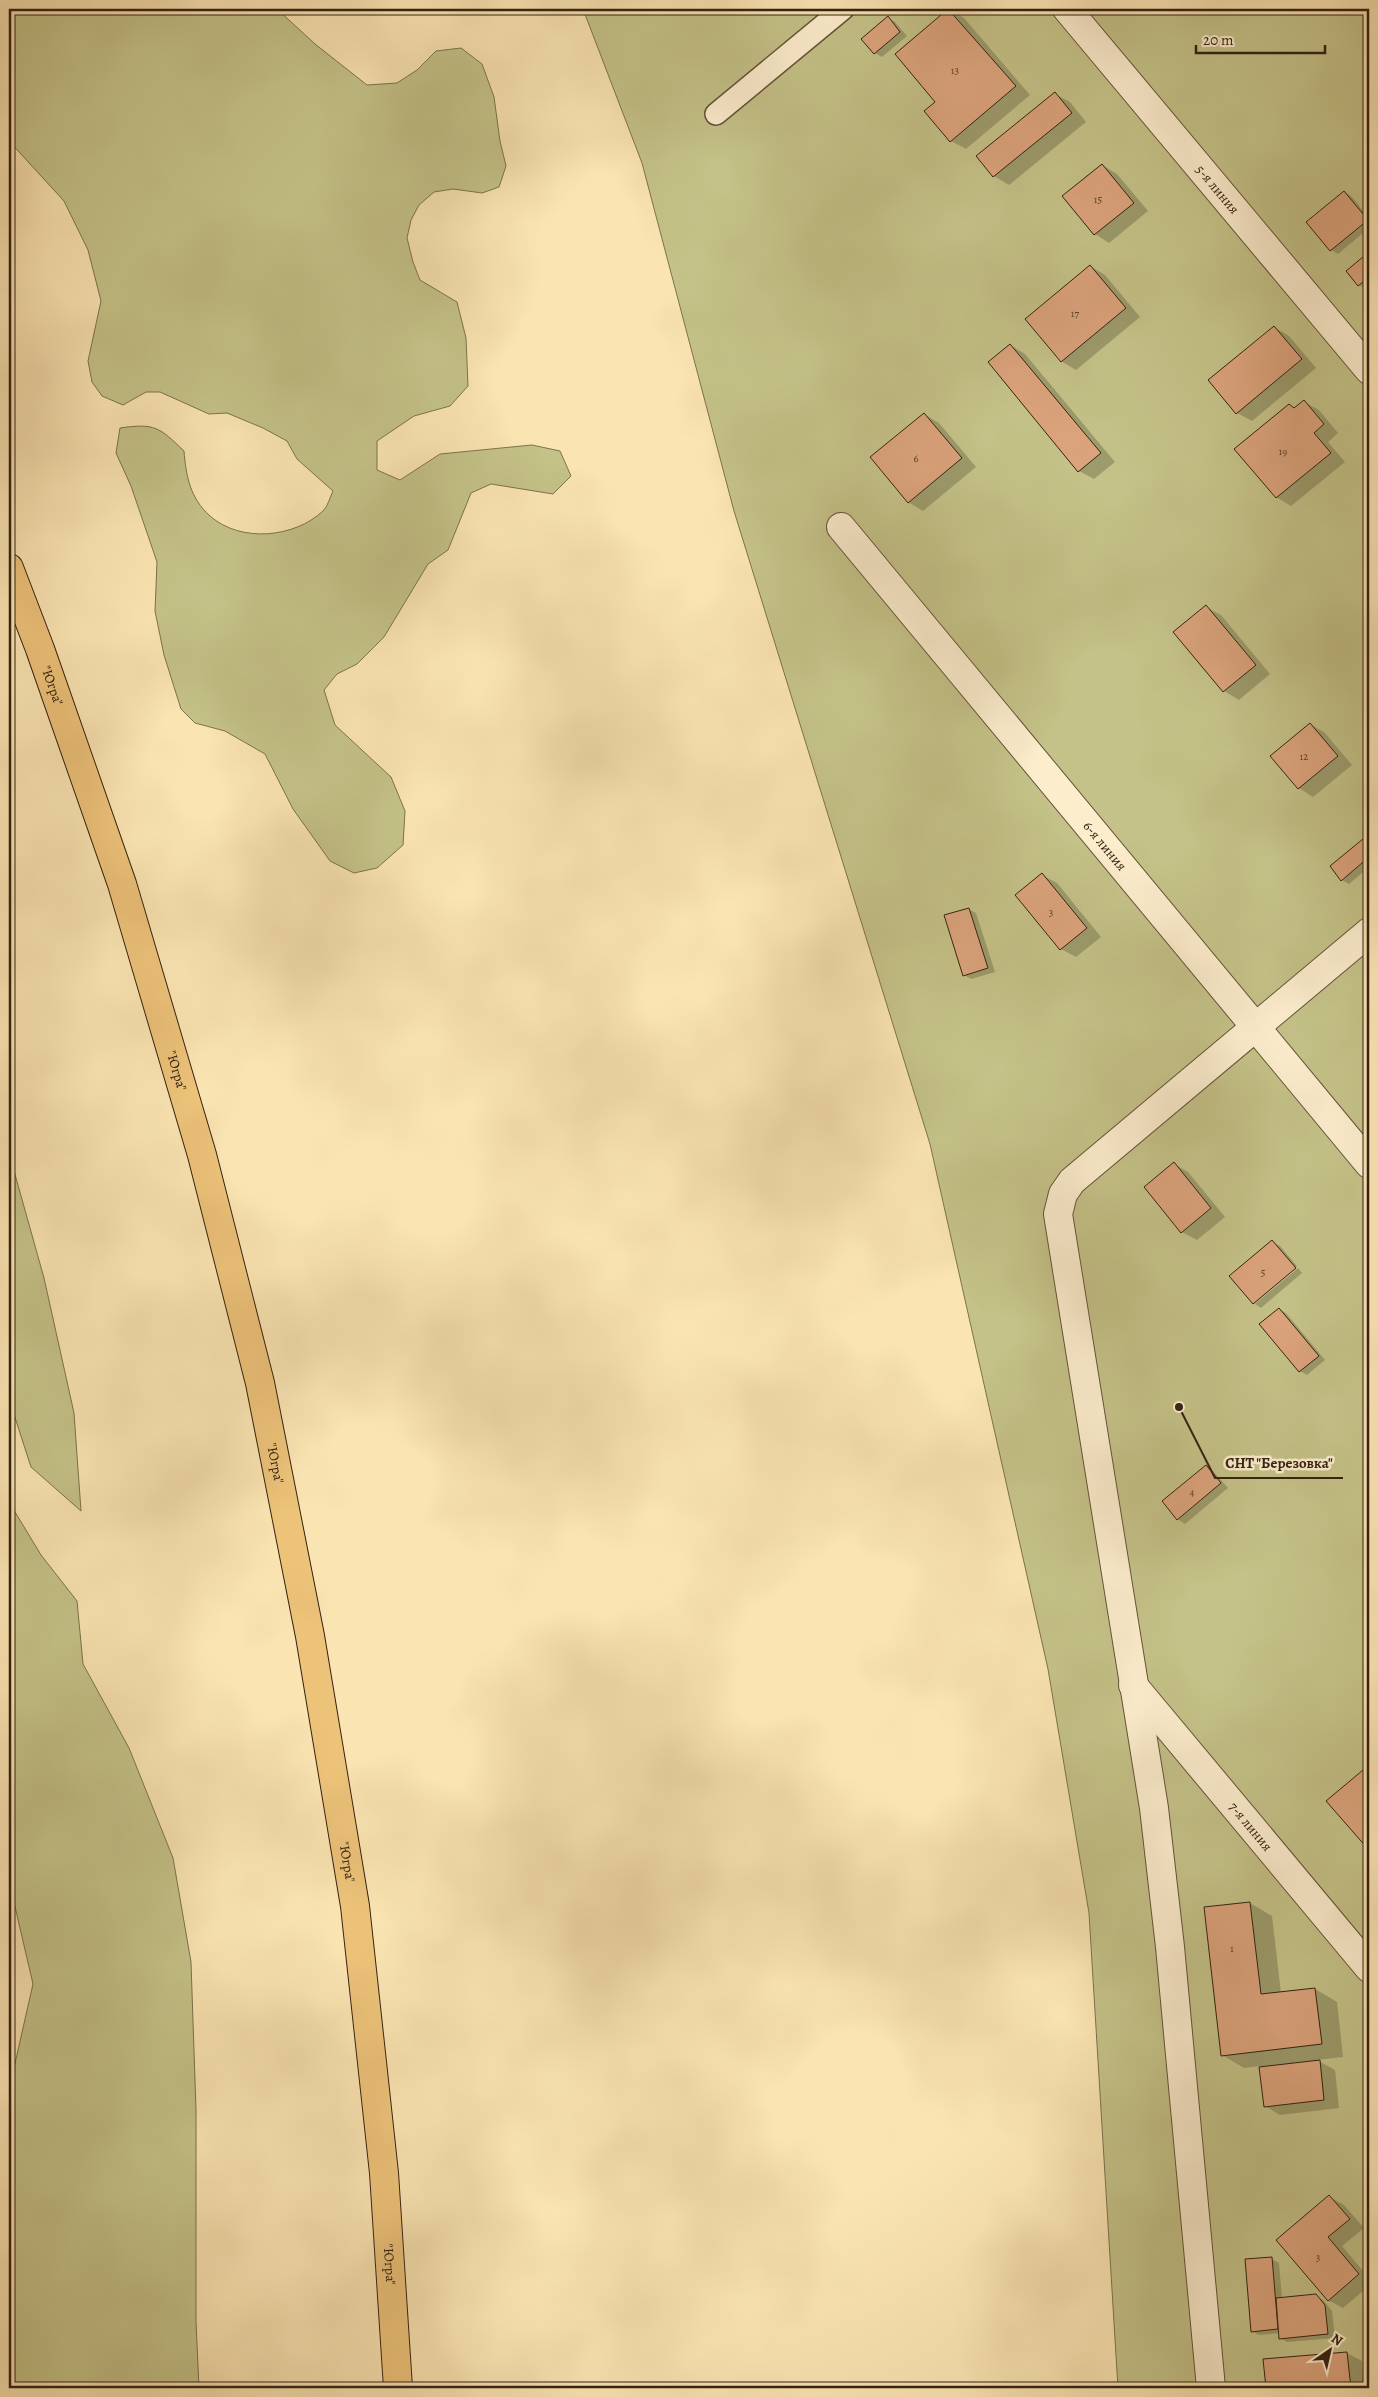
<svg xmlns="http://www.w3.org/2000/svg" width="1378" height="2397" viewBox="0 0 1378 2397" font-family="Alegreya,serif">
<rect width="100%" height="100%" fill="#fae4b2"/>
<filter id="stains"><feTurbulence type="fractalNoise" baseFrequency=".004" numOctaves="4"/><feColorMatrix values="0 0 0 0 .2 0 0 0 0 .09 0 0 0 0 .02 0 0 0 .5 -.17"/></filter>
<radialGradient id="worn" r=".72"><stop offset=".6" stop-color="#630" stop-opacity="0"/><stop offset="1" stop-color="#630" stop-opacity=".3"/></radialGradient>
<g fill="#c4c288" stroke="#7c724d">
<path d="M9 9H277L315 44 367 85 397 83 417 70 436 51 461 48 482 64 494 97 500 141 506 166 499 187 482 193 453 189 434 192 419 205 411 220 407 238 413 262 420 280 457 302 466 338 468 386 450 406 414 416 377 441V470L400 480 440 454 532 445 560 451 571 476 553 494 491 484 471 493 448 550 428 564 384 637 357 664 337 674 324 690 335 725 391 777 405 811 403 845 377 868 354 873 330 861 293 809 265 754 225 731 195 723 181 709 164 655 155 611 157 562 131 486 116 453 120 428C155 423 159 427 184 451 186 476 190 498 210 516 241 543 294 538 323 511 328 506 330 497 333 491L297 459 287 441 263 428 227 413 209 414 160 392H146L123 405 102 396 92 382 88 361 101 301 88 250 64 201 9 141Z"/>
<path d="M583 9H1369V2388H1118L1089 1913 1048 1669 930 1144 734 511 642 163Z"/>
<path d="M9 1153 44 1278 74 1413 81 1511 31 1467 9 1399Z"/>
<path d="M9 1502 41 1555 77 1601 83 1664 129 1748 173 1858 191 1962 196 2110V2322L199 2388H9V2090L33 1984 9 1881Z"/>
</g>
<g fill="#0003">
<path d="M950 9 964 18 1030 95 966 149 951 141 937 102 897 54Z"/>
<path d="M888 18 895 22 907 36 882 57 875 53Z"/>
<path d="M1055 94 1070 102 1086 122 1009 185 994 176Z"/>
<path d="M1102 165 1117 174 1148 211 1109 243 1095 234Z"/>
<path d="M1345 192 1352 197 1369 218V228L1338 254 1331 250Z"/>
<path d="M1369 254V287L1366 289 1359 285Z"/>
<path d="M1090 266 1105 275 1140 317 1076 370 1061 361Z"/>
<path d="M1274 327 1289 336 1316 368 1252 421 1237 413Z"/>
<path d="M1010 345 1025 354 1115 462 1094 479 1079 471Z"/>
<path d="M1304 402 1319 410 1338 433 1328 442 1345 462 1291 506 1276 497 1290 405 1296 409Z"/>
<path d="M924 414 939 423 976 467 923 511 908 502Z"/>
<path d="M1206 607 1221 615 1270 674 1239 700 1224 691 1175 633Z"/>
<path d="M1310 724 1325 733 1352 765 1313 797 1299 788Z"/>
<path d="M1369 835V867L1349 884 1342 880 1331 866Z"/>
<path d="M1042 875 1057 883 1101 937 1076 957 1061 949Z"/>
<path d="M969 909 976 913 995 972 971 979 964 975Z"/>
<path d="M1174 1164 1188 1172 1225 1217 1197 1240 1182 1232Z"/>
<path d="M1272 1242 1280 1246 1297 1266 1254 1304 1231 1276Z"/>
<path d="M1298 1268 1302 1273 1261 1308 1255 1304Z"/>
<path d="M1279 1309 1286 1313 1325 1360 1307 1375 1300 1371Z"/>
<path d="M1206 1467 1213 1471 1228 1488 1185 1524 1178 1519 1164 1502Z"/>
<path d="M1369 1767V1849L1328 1801Z"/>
<path d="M1250 1903 1272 1916 1281 1993 1315 1989 1337 2002 1343 2057 1317 2060 1335 2070 1339 2108 1280 2115 1265 2106 1260 2066 1244 2068 1222 2055 1206 1908Z"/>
<path d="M1329 2197 1344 2205 1364 2228 1342 2246 1369 2278V2286L1343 2308 1328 2300 1278 2240Z"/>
<path d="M1272 2259 1279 2263 1282 2299 1315 2296 1323 2300 1332 2311 1335 2338 1287 2342 1280 2338V2333L1259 2335 1252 2331Z"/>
<path d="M1347 2353 1362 2361 1364 2388H1267L1264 2360Z"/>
</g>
<g fill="#dba37c" stroke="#342212">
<path d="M948 9 1016 86 950 142 924 111 935 102 895 54Z"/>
<path d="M888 16 900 32 874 54 861 39Z"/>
<path d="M1055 92 1072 113 993 177 976 156Z"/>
<path d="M1102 164 1134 203 1094 235 1062 196Z"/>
<path d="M1344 191 1368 220 1330 251 1306 222Z"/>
<path d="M1369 252V277L1358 286 1346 271Z"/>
<path d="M1090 265 1126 308 1061 362 1025 319Z"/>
<path d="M1274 326 1302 359 1236 414 1208 380Z"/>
<path d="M1010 344 1101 453 1078 472 988 362Z"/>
<path d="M1304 400 1324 424 1314 433 1331 453 1276 498 1234 449 1289 404 1294 408Z"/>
<path d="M924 413 962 458 908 503 870 457Z"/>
<path d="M1206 605 1256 665 1223 692 1173 632Z"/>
<path d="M1310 723 1338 756 1298 789 1270 756Z"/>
<path d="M1369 834V857L1341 881 1330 866Z"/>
<path d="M1042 873 1087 928 1060 950 1015 895Z"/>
<path d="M969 908 988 968 963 976 944 915Z"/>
<path d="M1174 1162 1211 1208 1181 1233 1144 1187Z"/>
<path d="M1272 1240 1296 1268 1253 1304 1229 1276Z"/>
<path d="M1279 1308 1319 1356 1299 1372 1259 1324Z"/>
<path d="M1206 1465 1221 1483 1177 1520 1162 1501Z"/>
<path d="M1369 1765V1848L1368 1849 1326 1801Z"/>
<path d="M1250 1902 1261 1994 1315 1988 1322 2044 1221 2056 1204 1907Z"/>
<path d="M1320 2060 1324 2100 1264 2107 1259 2067Z"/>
<path d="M1329 2195 1350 2219 1328 2237 1359 2274 1328 2301 1276 2240Z"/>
<path d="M1272 2257 1278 2329 1251 2332 1245 2259Z"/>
<path d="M1316 2294 1325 2305 1328 2334 1279 2339 1276 2298Z"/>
<path d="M1347 2352 1351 2388H1266L1263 2359Z"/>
</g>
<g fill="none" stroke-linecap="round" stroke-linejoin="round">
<defs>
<path id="lane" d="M716 114 843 9"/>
<g id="street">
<path id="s1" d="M1067 9 1369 370"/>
<path id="s2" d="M841 527 1369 1164"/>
<path id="s3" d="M1133 1685 1369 1968"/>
<path d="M1211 2388 1170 1947 1154 1808 1058 1214 1063 1194 1072 1181 1369 932"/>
</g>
<g id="highway">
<path id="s4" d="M9 568 40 649 122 884 202 1155 260 1383 310 1636 355 1906 384 2173 398 2388"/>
</g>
</defs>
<use href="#lane" stroke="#66523a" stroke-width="24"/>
<use href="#street" stroke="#66523a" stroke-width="30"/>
<use href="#highway" stroke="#342212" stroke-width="30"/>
<use href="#lane" stroke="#fcedcd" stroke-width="21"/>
<use href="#street" stroke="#fcedcd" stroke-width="28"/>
<use href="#highway" stroke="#edc279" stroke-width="28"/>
</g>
<g text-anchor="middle" stroke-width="5" stroke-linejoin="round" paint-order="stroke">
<g font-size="11" fill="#5e422c">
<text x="955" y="74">13</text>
<text x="1098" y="203">15</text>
<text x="1075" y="317">17</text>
<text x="1283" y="455">19</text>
<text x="916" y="462">6</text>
<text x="1304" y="760">12</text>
<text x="1051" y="916">3</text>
<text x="1263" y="1276">5</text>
<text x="1192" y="1496">4</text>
<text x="1232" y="1952">1</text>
<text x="1318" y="2261">3</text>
</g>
<g font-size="14" fill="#342212" stroke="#fcedcd">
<text dy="5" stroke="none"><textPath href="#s1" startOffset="235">5-я линия</textPath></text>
<text dy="5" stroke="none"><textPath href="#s4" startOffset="125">"Югра"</textPath></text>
<text dy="5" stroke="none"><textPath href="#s2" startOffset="414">6-я линия</textPath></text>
<text dy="5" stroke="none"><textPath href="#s4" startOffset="530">"Югра"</textPath></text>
<text dy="5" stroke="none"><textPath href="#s4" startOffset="935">"Югра"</textPath></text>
<text dy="5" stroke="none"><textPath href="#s3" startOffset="184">7-я линия</textPath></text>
<text dy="5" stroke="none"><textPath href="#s4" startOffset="1340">"Югра"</textPath></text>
<text dy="5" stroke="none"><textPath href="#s4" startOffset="1745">"Югра"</textPath></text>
</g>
</g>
<path fill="none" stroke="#342212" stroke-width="2" d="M1179 1407L1215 1478H1343"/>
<circle fill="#342212" stroke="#fcedcd" stroke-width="2" cx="1179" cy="1407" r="5"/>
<g font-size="15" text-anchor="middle" font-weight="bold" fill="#342212" stroke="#fcedcd" stroke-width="5" stroke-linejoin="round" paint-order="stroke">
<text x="1279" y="1468">СНТ "Березовка"</text>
</g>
<rect width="1378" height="2397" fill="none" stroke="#fae4b2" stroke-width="30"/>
<rect x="10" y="10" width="1358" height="2377" fill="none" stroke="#342212" stroke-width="2.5"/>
<rect x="15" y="15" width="1348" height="2367" fill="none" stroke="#342212"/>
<g transform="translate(1330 2350) rotate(34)" stroke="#fcedcd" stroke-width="4" paint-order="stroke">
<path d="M0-4L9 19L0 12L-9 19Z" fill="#342212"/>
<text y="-8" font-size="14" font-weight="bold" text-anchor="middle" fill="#342212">N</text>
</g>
<path d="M1196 45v8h129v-8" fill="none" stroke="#342212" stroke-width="2.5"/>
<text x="1203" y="45" font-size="15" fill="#342212" stroke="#fcedcd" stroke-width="4" paint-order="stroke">20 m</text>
<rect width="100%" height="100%" filter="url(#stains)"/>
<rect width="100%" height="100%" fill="url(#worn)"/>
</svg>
